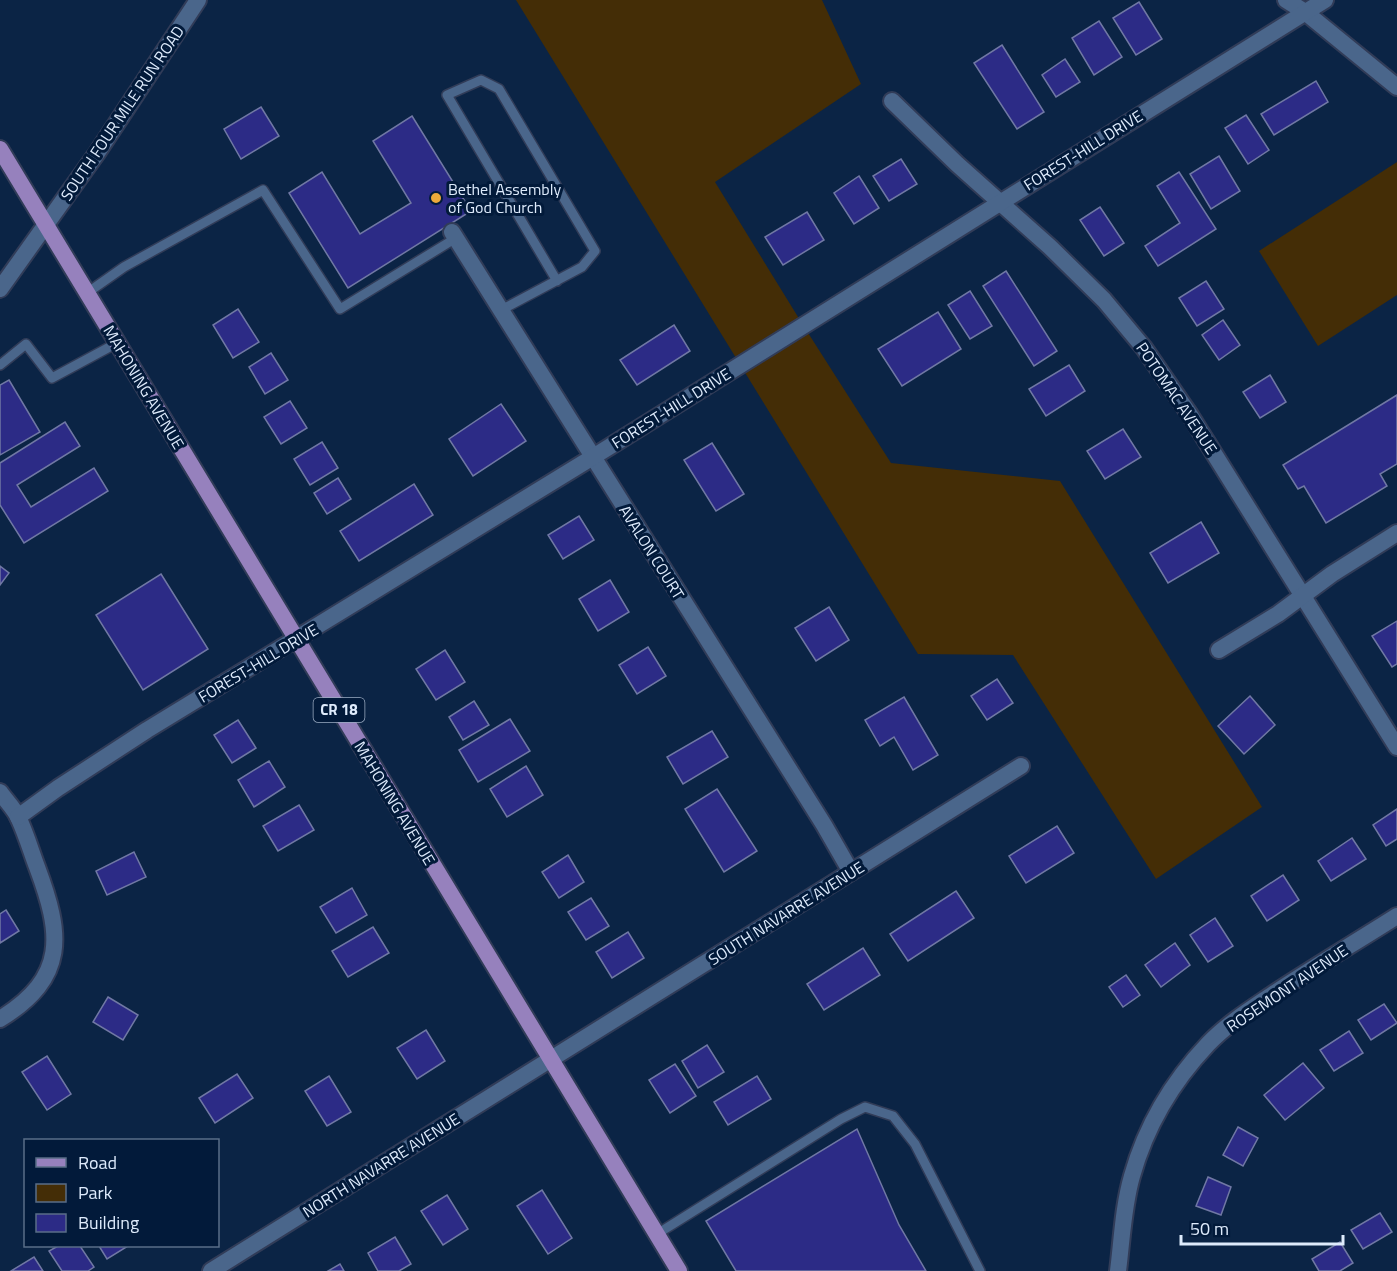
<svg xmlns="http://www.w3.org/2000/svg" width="1397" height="1271" viewBox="0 0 1397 1271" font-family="'Titillium Web',sans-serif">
<rect width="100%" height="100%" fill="#0b2445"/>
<g fill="#442d06">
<path d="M516 0H822L861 84 715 182 803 325 891 463 1060 481 1262 807 1156 879 1013 655 918 654Z"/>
<path d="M1397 162V295L1318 346 1259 251Z"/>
</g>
<g fill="#2c2b86" stroke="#7078a4" stroke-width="1.5">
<path d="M1139 2 1162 39 1136 55 1113 18Z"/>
<path d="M1099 21 1122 57 1094 75 1072 38Z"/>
<path d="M1002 45 1044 112 1017 129 974 63Z"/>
<path d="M1065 59 1080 82 1056 97 1042 75Z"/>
<path d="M1316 81 1328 102 1274 135 1261 114Z"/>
<path d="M261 107 279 136 241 159 224 129Z"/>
<path d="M1246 115 1269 150 1248 164 1225 128Z"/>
<path d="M412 116 471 211 348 288 289 193 322 172 360 234 411 203 373 141Z"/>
<path d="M1219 156 1240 191 1211 209 1190 174Z"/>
<path d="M901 159 917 184 889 201 873 176Z"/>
<path d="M1179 172 1216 229 1158 266 1145 246 1180 223 1157 186Z"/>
<path d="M859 176 879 208 854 224 834 193Z"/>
<path d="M1100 207 1124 243 1104 256 1080 220Z"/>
<path d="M807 212 824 240 783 265 765 237Z"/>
<path d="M1006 271 1057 351 1034 366 983 286Z"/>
<path d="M1206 281 1224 309 1197 326 1179 298Z"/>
<path d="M970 291 992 326 970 339 948 305Z"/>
<path d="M238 309 259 342 233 358 213 325Z"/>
<path d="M938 312 961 349 902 386 878 349Z"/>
<path d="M1223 320 1240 345 1219 360 1202 335Z"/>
<path d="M674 325 690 351 637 385 620 360Z"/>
<path d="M271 353 288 380 265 394 249 367Z"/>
<path d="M1069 365 1085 391 1046 416 1029 389Z"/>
<path d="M1270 375 1286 402 1260 418 1243 392Z"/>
<path d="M9 380 40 432 0 455V385Z"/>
<path d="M1397 395V464L1380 474 1387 486 1326 523 1304 486 1298 489 1283 465Z"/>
<path d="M290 401 307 428 281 444 264 417Z"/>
<path d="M501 404 526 441 473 476 449 439Z"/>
<path d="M65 422 80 446 17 485 31 507 94 468 108 491 24 543 0 505V463Z"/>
<path d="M1123 429 1141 457 1105 479 1087 451Z"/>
<path d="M322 442 338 468 310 485 294 459Z"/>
<path d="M712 443 744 494 716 511 684 460Z"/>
<path d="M338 478 351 499 327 514 314 493Z"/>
<path d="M414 484 433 515 359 561 340 531Z"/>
<path d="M579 516 594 540 563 559 548 535Z"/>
<path d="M1201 522 1219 553 1168 583 1150 553Z"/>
<path d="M0 566 9 573 0 585Z"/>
<path d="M161 574 208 649 143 690 96 615Z"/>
<path d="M610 580 629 612 598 631 579 599Z"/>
<path d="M829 607 849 640 816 661 795 628Z"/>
<path d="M1397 621V664L1392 667 1372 636Z"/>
<path d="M648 647 666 676 637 694 619 665Z"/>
<path d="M445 650 465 682 436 700 416 669Z"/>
<path d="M997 679 1013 703 987 720 971 696Z"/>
<path d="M1250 696 1275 725 1244 754 1218 726Z"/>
<path d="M904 697 938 755 913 770 894 737 880 746 865 720Z"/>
<path d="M474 701 489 725 463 740 449 717Z"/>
<path d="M510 719 530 751 478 782 459 750Z"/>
<path d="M238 720 256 748 232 763 214 735Z"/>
<path d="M712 731 728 757 683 784 667 757Z"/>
<path d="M269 761 285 787 254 807 238 780Z"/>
<path d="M526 766 543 795 507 817 490 789Z"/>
<path d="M717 789 757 851 724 872 685 809Z"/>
<path d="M299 805 314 830 278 851 263 826Z"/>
<path d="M1397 809V839L1386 846 1373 825Z"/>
<path d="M1057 826 1074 853 1026 883 1009 856Z"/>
<path d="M1352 838 1366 859 1331 881 1318 861Z"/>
<path d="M134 852 146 877 107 895 96 871Z"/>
<path d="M568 855 584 882 559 898 542 872Z"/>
<path d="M1283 875 1299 900 1267 921 1251 896Z"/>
<path d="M352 888 367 915 336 933 320 907Z"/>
<path d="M956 891 974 918 908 961 890 934Z"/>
<path d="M591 898 609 926 586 940 568 912Z"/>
<path d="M6 910 19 931 0 943V914Z"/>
<path d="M1215 918 1233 946 1208 962 1190 935Z"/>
<path d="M373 927 389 953 348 977 332 951Z"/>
<path d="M628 932 644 958 612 978 596 952Z"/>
<path d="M1175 943 1190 965 1161 987 1145 965Z"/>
<path d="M863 948 880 975 824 1010 807 984Z"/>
<path d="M1126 975 1140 995 1123 1007 1109 987Z"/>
<path d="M108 997 138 1015 123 1040 93 1022Z"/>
<path d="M1384 1004 1397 1023 1371 1040 1358 1020Z"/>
<path d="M426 1030 445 1061 417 1079 397 1048Z"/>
<path d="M1349 1031 1363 1053 1334 1071 1320 1050Z"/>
<path d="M707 1045 724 1072 698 1088 682 1061Z"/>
<path d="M47 1056 71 1094 47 1110 22 1072Z"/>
<path d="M1303 1063 1324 1088 1285 1120 1264 1095Z"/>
<path d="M675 1064 696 1096 670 1113 649 1080Z"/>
<path d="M237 1074 253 1098 215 1123 199 1098Z"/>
<path d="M329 1076 351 1112 327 1126 305 1091Z"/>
<path d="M757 1076 771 1099 728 1125 714 1102Z"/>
<path d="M1238 1127 1258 1138 1243 1166 1223 1155Z"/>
<path d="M857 1129 899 1225 926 1271H736L706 1221Z"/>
<path d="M1208 1177 1231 1187 1221 1215 1196 1206Z"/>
<path d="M542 1190 572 1238 548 1254 517 1206Z"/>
<path d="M447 1195 468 1229 443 1245 421 1211Z"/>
<path d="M1380 1213 1392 1232 1363 1249 1351 1230Z"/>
<path d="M395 1237 411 1264 399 1271H378L368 1253Z"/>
<path d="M1340 1242 1353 1263 1340 1271H1319L1312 1259Z"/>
<path d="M58 1246H80L94 1267 88 1271H62L49 1251Z"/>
<path d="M99 1246H128L107 1259Z"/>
<path d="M34 1257 43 1271H11Z"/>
<path d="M340 1264 344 1271H328Z"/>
</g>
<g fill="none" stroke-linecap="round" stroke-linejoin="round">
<defs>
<g id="service">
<path d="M87 293 124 267 263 190 340 309 456 238"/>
<path d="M501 310 582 267 595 251 499 89 481 80 447 95 557 281"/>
<path d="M0 365 26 344 52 378 117 343"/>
<path d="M657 1234 841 1119 865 1107 893 1116 915 1144 980 1271"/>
</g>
<g id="minor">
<path d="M1286 0 1305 12 1397 87"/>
<path d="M892 101 957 164 1050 247 1104 300 1144 348 1190 415 1397 747"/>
<path d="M452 232 824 825 851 872"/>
<path d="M1219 650 1278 614 1332 574 1397 533"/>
<path d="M0 792C6 801 15 809 19 819 26 834 31 851 37 867 62 934 68 977 0 1019"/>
<path d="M18 817 58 788 147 730 593 457 1325 0"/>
<path d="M211 1271 1021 766"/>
<path d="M1118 1271C1122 1240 1123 1207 1132 1176 1146 1126 1173 1081 1208 1044 1227 1024 1251 1009 1273 994 1314 967 1356 942 1397 916"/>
</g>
<path id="tertiary" d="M0 289 97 153 198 0"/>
<path id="primary" d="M0 149 679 1271"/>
</defs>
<use href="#service" stroke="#313c58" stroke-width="12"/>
<use href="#minor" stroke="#313c58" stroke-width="20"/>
<use href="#tertiary" stroke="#313c58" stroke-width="20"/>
<use href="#primary" stroke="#313c58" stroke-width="20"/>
<use href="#service" stroke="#4a668b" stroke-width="9"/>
<use href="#minor" stroke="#4a668b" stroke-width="16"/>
<use href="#tertiary" stroke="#4a668b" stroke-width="16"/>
<use href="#primary" stroke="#9681bd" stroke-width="16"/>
</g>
<circle fill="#eca93a" stroke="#021a3a" stroke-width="2" cx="436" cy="198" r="6"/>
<g text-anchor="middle" stroke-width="6" stroke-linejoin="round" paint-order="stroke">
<rect fill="#021a3a" stroke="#9cacc2" stroke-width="1.5" x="313.5" y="698" width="51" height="24" rx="4.5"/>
<g font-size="15" font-weight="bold" fill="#deebfc">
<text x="339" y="715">CR 18</text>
</g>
<g font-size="16" fill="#deebfc" stroke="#021a3a">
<text transform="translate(122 113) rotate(-56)" y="6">SOUTH FOUR MILE RUN ROAD</text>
<text transform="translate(1083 150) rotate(-32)" y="6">FOREST-HILL DRIVE</text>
<text transform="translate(144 387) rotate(59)" y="6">MAHONING AVENUE</text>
<text transform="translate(1177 398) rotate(56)" y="6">POTOMAC AVENUE</text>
<text transform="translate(671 408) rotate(-32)" y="6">FOREST-HILL DRIVE</text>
<text transform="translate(652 552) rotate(58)" y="6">AVALON COURT</text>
<text transform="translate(258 663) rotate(-31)" y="6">FOREST-HILL DRIVE</text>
<text transform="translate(395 803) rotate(59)" y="6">MAHONING AVENUE</text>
<text transform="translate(786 913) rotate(-32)" y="6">SOUTH NAVARRE AVENUE</text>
<text transform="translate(1287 988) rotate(-34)" y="6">ROSEMONT AVENUE</text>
<text transform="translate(381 1165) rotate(-32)" y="6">NORTH NAVARRE AVENUE</text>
</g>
<g font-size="16" fill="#deebfc" stroke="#021a3a" text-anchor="start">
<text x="448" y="195">Bethel Assembly<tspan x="448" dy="18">of God Church</tspan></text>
</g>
</g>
<rect x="24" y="1139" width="195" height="108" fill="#021a3a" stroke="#5a6e88" stroke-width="1.5"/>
<rect x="36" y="1158" width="30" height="9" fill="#9681bd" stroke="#5a6e88" stroke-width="1.5"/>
<text x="78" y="1169" font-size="18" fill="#deebfc">Road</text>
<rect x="36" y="1184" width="30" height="18" fill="#442d06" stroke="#5a6e88" stroke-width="1.5"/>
<text x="78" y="1199" font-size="18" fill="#deebfc">Park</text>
<rect x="36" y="1214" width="30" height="18" fill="#2c2b86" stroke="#5a6e88" stroke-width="1.5"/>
<text x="78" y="1229" font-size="18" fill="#deebfc">Building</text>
<path d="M1181 1235v9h162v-9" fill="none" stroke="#deebfc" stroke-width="3"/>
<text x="1190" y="1235" font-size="18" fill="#deebfc" stroke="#021a3a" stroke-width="4.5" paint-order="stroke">50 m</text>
</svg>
